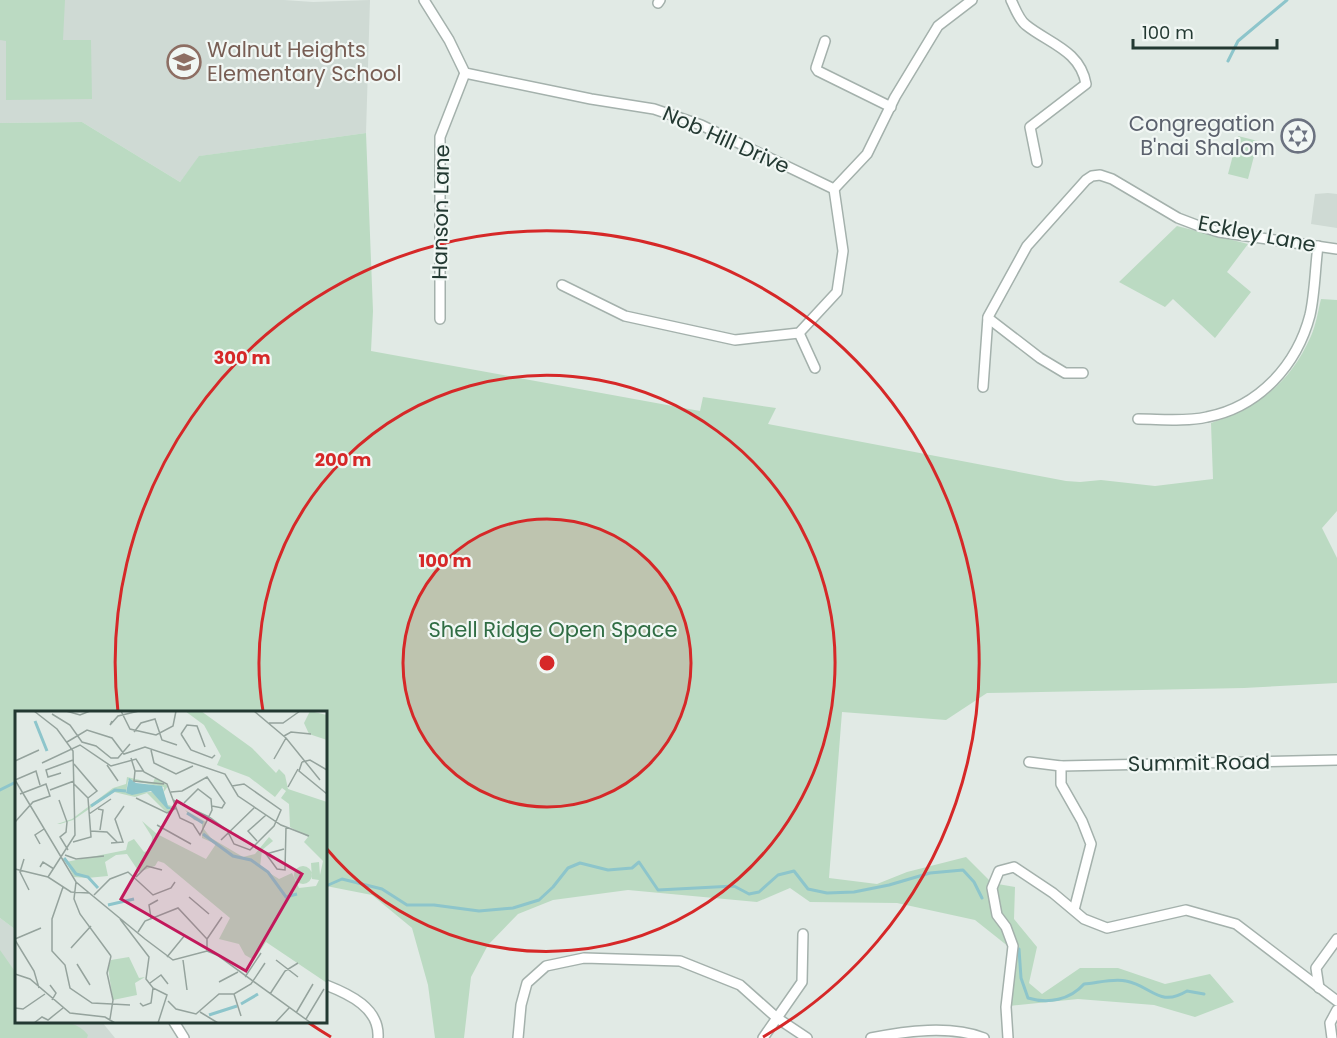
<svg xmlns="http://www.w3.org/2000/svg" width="1337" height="1038" viewBox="0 0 1337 1038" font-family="Poppins,sans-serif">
<rect width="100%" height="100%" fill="#e1eae5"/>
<g fill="#cfdad4">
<path d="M0 0H284L313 2 370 0 366 133 200 156 180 182 82 122 0 123Z"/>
<path d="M1328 193 1337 194V228L1311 224 1315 194Z"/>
<path d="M0 918 16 930V1022H102L115 1038H0Z"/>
</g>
<g fill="#bbdac2">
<path d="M0 0H65L63 40H91L92 99 6 100V41L0 40Z"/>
<path d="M82 122 180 182 199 156 366 133 373 311 371 351 700 411 703 397 776 408 768 424 1066 481 1080 482 1101 480 1155 486 1213 479 1211 423C1260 405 1289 385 1311 336 1316 325 1318 311 1321 299L1337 300V511L1322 528 1337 558V683L1244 688 987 693 946 720 842 712 829 878 877 884 907 872 966 857 992 883 1015 887 1014 919 1037 947 1029 983 1042 994 1080 968H1118L1165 984 1210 974 1234 1002 1195 1017 1154 1005 1078 999 1009 1006V947L975 920 897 903 810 902 790 888 757 902 628 890 553 900 518 914 488 945 471 977 464 1038H435L428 985 412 928 372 895 326 886V712H16V930L0 918V123Z"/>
<path d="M1238 136 1258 141 1248 179 1228 174Z"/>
<path d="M1177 226 1248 244 1227 272 1251 292 1215 338 1173 299 1165 307 1119 282Z"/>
<path d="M0 950 16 973V1022C40 1022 73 1015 88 1035L87 1038H0Z"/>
</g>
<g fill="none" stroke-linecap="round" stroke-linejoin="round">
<g stroke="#8dc5cb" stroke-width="3">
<path d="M1228 61 1238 41 1287 0"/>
<path d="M0 790 16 782"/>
<path d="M326 886 342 879 382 889 407 905H434L479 911 513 908 539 900 553 887 568 868 580 863 608 870 632 868 639 862 658 890 734 886 749 894 759 892 778 875 794 871 808 889 827 893 854 892 889 885 930 873 963 870 974 882 982 898"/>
<path d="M1019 949 1021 978 1028 998C1048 1004 1070 1000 1084 984 1097 983 1114 978 1126 981 1152 986 1159 1008 1187 991L1204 994"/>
</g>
<defs>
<g id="minor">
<path d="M424 0 449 40 465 73 591 99 654 109 701 125 834 189 867 154 895 97 938 26 972 0"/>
<path d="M1011 0C1015 8 1019 20 1026 25 1048 43 1080 50 1086 84L1030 127 1037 162"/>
<path d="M658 3 660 0"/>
<path d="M825 41 816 68 818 71 891 107"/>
<path d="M562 285 625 316 735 340 799 333 837 292 843 251 834 189"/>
<path d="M988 318 1040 358 1065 373H1083"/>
<path d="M440 319V137L465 73"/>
<path d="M799 333 815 368"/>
<path d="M983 387 988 317 1027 246 1086 180 1092 176 1100 175 1112 179 1178 218 1199 226 1219 232 1337 249"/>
<path d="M1138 419C1160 419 1185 422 1207 417 1259 407 1297 365 1310 315 1315 293 1315 268 1318 246"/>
<path d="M1029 762 1061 766 1337 760"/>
<path d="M1061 766V784L1082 821 1091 844 1074 910"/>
<path d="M326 985C349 994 380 1008 378 1038"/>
<path d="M1319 988 1316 968 1337 939"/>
<path d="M174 1022 184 1038"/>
<path d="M518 1038 521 1005 527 983 546 966 584 958 680 961 740 985 777 1018 807 1038"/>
<path d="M763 1038 802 982 803 934"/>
<path d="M871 1038C906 1031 950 1025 984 1038"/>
<path d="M1008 1038 1006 1007 1013 946 1006 927 997 915 992 888 999 871 1014 867 1053 893 1084 919 1107 928 1186 910 1236 924 1337 1001"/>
<path d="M1332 1038 1330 1023 1337 1010"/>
</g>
</defs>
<use href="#minor" stroke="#a4b1ac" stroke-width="12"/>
<use href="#minor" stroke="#fff" stroke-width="9"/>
</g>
<circle cx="547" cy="663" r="144" fill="#d62828" fill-opacity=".12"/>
<g fill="none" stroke="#d62828" stroke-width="3">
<circle cx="547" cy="663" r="144"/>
<path d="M263 711A288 288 0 1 1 326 848"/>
<path d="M331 1037A432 432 0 0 1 309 1023M118 712A432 432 0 1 1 763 1037"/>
</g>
<defs>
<symbol id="school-ring" viewBox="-11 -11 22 22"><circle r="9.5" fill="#f1f7f4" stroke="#8d6e63" stroke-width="1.5"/><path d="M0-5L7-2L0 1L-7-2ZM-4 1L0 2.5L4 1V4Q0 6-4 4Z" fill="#8d6e63"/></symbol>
<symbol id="synagogue-ring" viewBox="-11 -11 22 22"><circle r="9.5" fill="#f1f7f4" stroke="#6b7280" stroke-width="1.5"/><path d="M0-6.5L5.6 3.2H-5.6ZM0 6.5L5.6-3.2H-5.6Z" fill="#6b7280"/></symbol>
</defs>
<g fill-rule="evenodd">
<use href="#school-ring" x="165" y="43" width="38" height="38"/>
<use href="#synagogue-ring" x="1279" y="117" width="38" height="38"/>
</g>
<g text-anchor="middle" stroke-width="4.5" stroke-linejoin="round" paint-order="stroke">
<g font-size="21" fill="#785e54" stroke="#f1f7f4" text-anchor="start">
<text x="207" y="57">Walnut Heights<tspan x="207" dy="24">Elementary School</tspan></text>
</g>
<g font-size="21" fill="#5b616d" stroke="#f1f7f4" text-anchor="end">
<text x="1275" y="131">Congregation<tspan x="1275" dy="24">B'nai Shalom</tspan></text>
</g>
<g font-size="21" fill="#233932" stroke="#f1f7f4">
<text transform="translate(726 140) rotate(24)" y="7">Nob Hill Drive</text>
<text transform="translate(441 212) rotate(-89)" y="7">Hanson Lane</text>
<text transform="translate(1257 234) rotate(11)" y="7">Eckley Lane</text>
<text transform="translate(1199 763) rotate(-1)" y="7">Summit Road</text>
</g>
<g font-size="21" fill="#306d44" stroke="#f1f7f4">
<text x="553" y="637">Shell Ridge Open Space</text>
</g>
</g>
<g transform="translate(15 711)">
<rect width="312" height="312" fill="#e1eae5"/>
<path d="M170 0H186L237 37 261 62 264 58 270 64 273 78 312 91V272L251 231 239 249 230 244 224 233 204 228 215 207 149 152 143 150 140 155 124 161 112 143 101 144 90 151 93 165 72 167 59 166 51 151 111 139 113 131 119 128 129 141 136 139 137 126 127 110 142 123 191 148 201 133 187 127V111L179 109 170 99 191 111 188 117 196 127 228 146 240 143 254 126 258 130 247 139 245 156 264 168 277 162 284 177 301 175 304 169 297 168 296 152 304 151 305 164 308 150 289 131 293 126 275 116 274 93 266 87 271 80 267 77 260 86 234 66 202 54 206 45 189 14ZM295 0 312 4V29L294 23 289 12ZM112 66 138 72 140 67 153 75 148 82 153 94 161 96 152 102 132 82 120 86 99 81 58 109 45 113H42L57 108 98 77 111 73ZM113 69 149 76 148 83 154 97 137 81 111 82ZM279 164a9 9 0 1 1 18 0a9 9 0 1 1-18 0ZM114 246 124 267 130 266 120 272 122 284 98 289 93 257 96 249Z" fill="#bbdac2" fill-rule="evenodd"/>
<path d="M114 67 121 72 147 75 153 95 158 98H152L136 80 117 84 111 82Z" fill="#8dc5cb"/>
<path fill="none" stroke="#8dc5cb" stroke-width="3" d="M20 10 32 40M76 95 100 79 111 80M172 102 188 112M188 123 218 145 236 149 253 161 271 186 282 183M49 147 61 163 73 166 83 177M93 194 119 188M226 293 243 283M194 304 222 295"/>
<path fill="none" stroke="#95a39d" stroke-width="1.5" d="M19 0 42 18 58 40 60 124 33 166M51 0 65 4 75 0M106 0 115 18 141 24 158 15 161 0M239 0 271 27 305 69M37 3 55 14 67 31 81 35 96 47H103L115 33M97 10 95 14 103 5 124 0M254 12H268L285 0M119 21 126 12 140 8 147 29 162 34M166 23 176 39 197 47 200 44M166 23 172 14 182 15 190 36M269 25 276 21 296 23M52 31 72 19 97 27 109 43 130 36 210 63 223 85 266 114 294 125M136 39 139 52 161 63 178 55M116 47 120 60H129M259 48 271 27M0 50 24 39M287 51 284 60 312 83M287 51 295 49 312 59M27 52 65 34 96 55 121 48 129 61 152 73 165 107 178 113 185 124 197 99 196 88 183 78 169 92M92 54 103 70M120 60 119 70 149 73M46 62 33 66 31 59 58 49M0 69 61 171 130 228 158 249 192 240 202 244 296 312M0 69 21 60 25 74M59 73 73 87M273 76 283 58M35 79 59 70M156 81 167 80 192 66 210 92 207 97 197 95M121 87 152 102 161 97M44 89 52 111 51 121 45 126 53 139M158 89 194 106 212 119 219 133 235 139 259 115 266 99 229 73 217 75M83 98 88 99 85 119M74 103 96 88M0 111 18 91 35 85 31 73 5 83M142 114 176 133M75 120 92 121 102 131M206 129 240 96M242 130 233 120 251 104M58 131 76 126 73 87 82 80 59 53M96 132 108 131 100 108 109 95M25 133 20 124 29 118M269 138 251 143 262 158 270 159 271 116M50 144 61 148 89 145M9 148 5 161 14 179M25 156 28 151 39 158M0 158 33 166 56 181 74 182M121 166 132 155 147 159M61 171 59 188 65 203 96 245M48 176 37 208V240L50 254 55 277 77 292 97 293M79 184 95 168 113 161 138 184 156 177 160 171M174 186 194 203M136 207 134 194 143 189M105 208 134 246 131 268 138 277 152 284 143 312M123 221 130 210 163 197 192 228V240M0 228 26 217M192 228 207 206M0 229 19 260 24 277M56 237 76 215M152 246 170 224M168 249 172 279M261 249 283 266M62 253 75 274M0 263 15 268 55 302 90 306 100 312M230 266 246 242M204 271 223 261M135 272 146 264 153 273M35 274 41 282 37 289M219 283 226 305M255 283 270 260 283 252M153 290 161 298 181 303 204 283H219L236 273 250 252M125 292 128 295 136 292 138 277M97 293 115 294M0 297 8 298 30 283M185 301 203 312M281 302 298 273M95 308 98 289 92 262 96 245M291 308 309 278M19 312 27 306 33 309 48 297M260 312 274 297"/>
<path fill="#c2185b" fill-opacity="0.15" stroke="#c2185b" stroke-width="3" d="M162 90 287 163 231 260 106 188Z"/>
<rect width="312" height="312" fill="none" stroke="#233932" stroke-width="3"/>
</g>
<circle cx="547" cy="663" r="9" fill="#d62828" stroke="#f1f7f4" stroke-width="3"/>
<g font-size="18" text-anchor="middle" font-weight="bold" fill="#d62828" stroke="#f1f7f4" stroke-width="4.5" stroke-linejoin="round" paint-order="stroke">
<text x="242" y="364">300 m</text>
<text x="343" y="466">200 m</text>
<text x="445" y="567">100 m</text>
</g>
<path d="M1133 39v9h144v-9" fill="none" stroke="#233932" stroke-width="3"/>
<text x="1142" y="39" font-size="18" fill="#233932" stroke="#f1f7f4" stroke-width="4.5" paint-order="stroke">100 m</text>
</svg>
